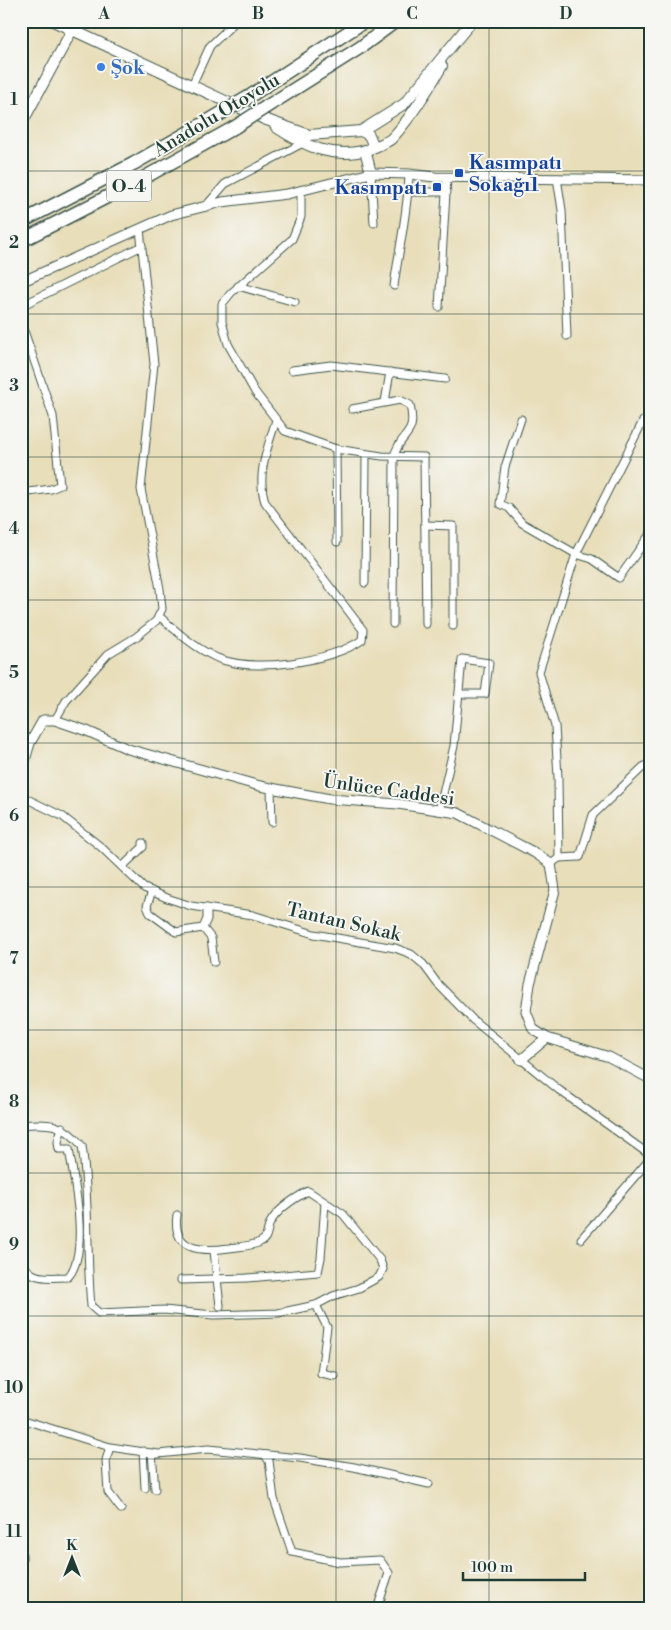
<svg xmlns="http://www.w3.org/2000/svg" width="671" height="1630" viewBox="0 0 671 1630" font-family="'Libre Bodoni',serif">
<rect width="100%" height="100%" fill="#f6f6f2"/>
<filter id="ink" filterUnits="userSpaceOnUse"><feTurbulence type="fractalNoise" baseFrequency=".02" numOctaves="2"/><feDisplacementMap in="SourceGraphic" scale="10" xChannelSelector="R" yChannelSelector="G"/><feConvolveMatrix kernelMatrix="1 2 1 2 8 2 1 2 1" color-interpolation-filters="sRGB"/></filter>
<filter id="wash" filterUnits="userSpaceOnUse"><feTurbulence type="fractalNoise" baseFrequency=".0096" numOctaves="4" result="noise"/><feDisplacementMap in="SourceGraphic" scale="20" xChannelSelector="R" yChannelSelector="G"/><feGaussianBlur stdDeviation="1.12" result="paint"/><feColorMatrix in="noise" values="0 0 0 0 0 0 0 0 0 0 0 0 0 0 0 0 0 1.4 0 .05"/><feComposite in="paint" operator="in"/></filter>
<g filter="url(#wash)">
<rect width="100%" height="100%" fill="#e8deba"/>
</g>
<g filter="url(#ink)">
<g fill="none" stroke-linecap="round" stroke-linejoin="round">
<defs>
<g id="minor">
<path d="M192 85 210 46 236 21"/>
<path d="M371 173 374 223"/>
<path d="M557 178 562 210 567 336"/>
<path d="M301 190V217L292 239 231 293 222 304V322L228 344 255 392 285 431 336 449 382 456 424 457 426 624"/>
<path d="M408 192H447"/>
<path d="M205 207 225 184 301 144"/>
<path d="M238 286 295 302"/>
<path d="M394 286C399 248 408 211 409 174"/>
<path d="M21 306 142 246"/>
<path d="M439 307 447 177"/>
<path d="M21 322 53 416 60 485 51 489 21 493"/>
<path d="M292 370 331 365 445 379"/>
<path d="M385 402 390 372"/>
<path d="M352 409 400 400 410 405C417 438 402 430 394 456L393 624"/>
<path d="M521 419 505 467 500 504 509 508 522 523 576 554 592 559 619 578 650 534"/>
<path d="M336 449 337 542"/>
<path d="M426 525 453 526V626"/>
<path d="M365 583 366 454"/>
<path d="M159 616C177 632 195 648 217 658 254 673 330 662 362 640L363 630 265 502C256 474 268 447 276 420"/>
<path d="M55 720 66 701 108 654 136 637 156 621 162 609 160 589 141 489 154 364 140 229"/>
<path d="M271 788 272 822"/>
<path d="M21 796 62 816 101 847 144 888 167 898 191 906 253 915 314 934 395 948 411 954 423 964 437 983 473 1020 559 1090 650 1155"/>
<path d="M439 811 454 746 462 659 489 663 485 694H460"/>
<path d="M559 858 558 777 555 726 539 672 576 554 643 421"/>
<path d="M551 864 559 858 580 857 593 815 643 767 650 764"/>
<path d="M122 867 143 847V843"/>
<path d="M152 891 147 906 150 913 176 932 203 928 211 938 214 962"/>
<path d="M203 928 207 919V908"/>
<path d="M21 1125C48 1122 64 1123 82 1146 90 1199 86 1252 91 1306L99 1313 164 1310 213 1315 278 1313 316 1305 333 1296 359 1288 379 1277 383 1269 380 1260 343 1214 308 1191C295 1198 277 1210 270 1223 266 1231 269 1238 260 1242 250 1247 239 1246 229 1248 201 1252 172 1251 177 1215"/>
<path d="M581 1239 650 1159"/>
<path d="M214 1251 220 1306"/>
<path d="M21 1260C31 1282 47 1277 68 1277 90 1253 74 1180 69 1149H59L58 1142 62 1127"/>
<path d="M181 1280 247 1278 318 1272 321 1258 325 1203"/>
<path d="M316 1305 327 1327 321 1373 335 1376"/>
<path d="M21 1419 110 1447 158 1454 208 1449 300 1458 354 1467 429 1484"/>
<path d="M110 1447 106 1460 108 1492 121 1509"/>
<path d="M143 1451 145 1488"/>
<path d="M152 1453 155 1489"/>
<path d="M265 1455 269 1461 274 1499 292 1552 340 1562 380 1560 389 1573 377 1609"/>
</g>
<g id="tertiary">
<path d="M21 282 171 215 222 202 287 194 371 173 409 174 435 177 650 180"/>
<path d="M21 774 30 743 43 720H55L87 731 128 749 260 786 330 799 398 804 458 813 535 853 551 864 555 890 530 984 526 1011 533 1029 547 1038 609 1057 650 1079"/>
<path d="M521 1060 547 1038"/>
<path d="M21 1555V1560"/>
</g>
<g id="secondary">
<path d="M53 21 264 119 309 135 361 131 404 104 472 21"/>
<path d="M21 125 72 30"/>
<path d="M276 127C306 147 334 160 370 149 376 146 386 143 391 139 409 121 429 88 442 66"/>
<path d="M361 131 369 135 374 147"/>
<path d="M365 150 371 173"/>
</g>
<g id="motorway">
<path d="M247 98 365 21"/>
<path d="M266 107 361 47 396 21"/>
<path d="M21 222 133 164 215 117"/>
<path d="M21 241 140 180 235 127"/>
</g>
</defs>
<use href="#minor" stroke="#3d5548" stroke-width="9"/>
<use href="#tertiary" stroke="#3d5548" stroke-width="11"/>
<use href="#secondary" stroke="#3d5548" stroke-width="12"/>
<use href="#motorway" stroke="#3d5548" stroke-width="15"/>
<use href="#minor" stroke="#fff" stroke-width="7"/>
<use href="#tertiary" stroke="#fff" stroke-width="9"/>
<use href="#secondary" stroke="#fff" stroke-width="10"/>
<use href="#motorway" stroke="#fff" stroke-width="12"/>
<defs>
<g id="motorway-bridge">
<path d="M215 117 247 98"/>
<path d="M235 127 266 107"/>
</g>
</defs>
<use href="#motorway-bridge" stroke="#3d5548" stroke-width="15" stroke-linecap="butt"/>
<use href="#motorway-bridge" stroke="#fff" stroke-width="12"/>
</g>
</g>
<path fill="none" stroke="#1f3d34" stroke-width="1" stroke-opacity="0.55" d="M182 21V1609M336 21V1609M489 21V1609M21 171H650M21 314H650M21 457H650M21 600H650M21 743H650M21 887H650M21 1030H650M21 1173H650M21 1316H650M21 1459H650"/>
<circle fill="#3f7fe0" stroke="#f6f6f2" stroke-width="2" cx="101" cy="67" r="5"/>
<g fill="#1a4fb4" stroke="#f6f6f2" stroke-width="2">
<rect x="454" y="168" width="10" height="10" rx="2.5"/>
<rect x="432" y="182" width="10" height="10" rx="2.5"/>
</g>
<g text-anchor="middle" stroke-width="4" stroke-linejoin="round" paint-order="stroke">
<rect fill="#f6f6f2" stroke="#60746d" stroke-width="1" x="106.5" y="170.5" width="45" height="31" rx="4"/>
<g font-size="18" font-weight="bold" fill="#1f3d34">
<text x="129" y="192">O-4</text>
</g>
<g font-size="19" font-weight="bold" fill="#366cbe" stroke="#f6f6f2" text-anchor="start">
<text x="111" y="74">Şok</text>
</g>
<g font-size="19" fill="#1f3d34" stroke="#f6f6f2">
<text transform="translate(216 114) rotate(-31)" y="7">Anadolu Otoyolu</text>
<text transform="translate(389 789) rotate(8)" y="7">Ünlüce Caddesi</text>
<text transform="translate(344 921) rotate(13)" y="7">Tantan Sokak</text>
</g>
<g font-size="19" font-weight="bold" fill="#164399" stroke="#f6f6f2" text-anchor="start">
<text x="469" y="169">Kasımpatı<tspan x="469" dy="22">Sokağı1</tspan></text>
<text x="427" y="194" text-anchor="end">Kasımpatı</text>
</g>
</g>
<rect width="671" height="1630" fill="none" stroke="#f6f6f2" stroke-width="55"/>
<g transform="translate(72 1558)" stroke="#f6f6f2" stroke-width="4" paint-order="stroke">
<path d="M0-4L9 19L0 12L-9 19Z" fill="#1f3d34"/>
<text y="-8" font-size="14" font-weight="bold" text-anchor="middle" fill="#1f3d34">K</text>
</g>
<path d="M463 1572v8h122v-8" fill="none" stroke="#1f3d34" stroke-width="2.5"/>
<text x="471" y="1572" font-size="15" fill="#1f3d34" stroke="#f6f6f2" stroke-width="4" paint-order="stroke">100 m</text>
<rect x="28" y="28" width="616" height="1574" fill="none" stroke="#1f3d34" stroke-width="2"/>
<g font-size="16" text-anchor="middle" font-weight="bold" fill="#1f3d34">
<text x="104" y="19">A</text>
<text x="258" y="19">B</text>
<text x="412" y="19">C</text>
<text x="566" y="19">D</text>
<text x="14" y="105">1</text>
<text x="14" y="248">2</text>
<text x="14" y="391">3</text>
<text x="14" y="534">4</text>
<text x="14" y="678">5</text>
<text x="14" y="821">6</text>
<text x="14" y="964">7</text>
<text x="14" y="1107">8</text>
<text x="14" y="1250">9</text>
<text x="14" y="1393">10</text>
<text x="14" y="1537">11</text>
</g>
</svg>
